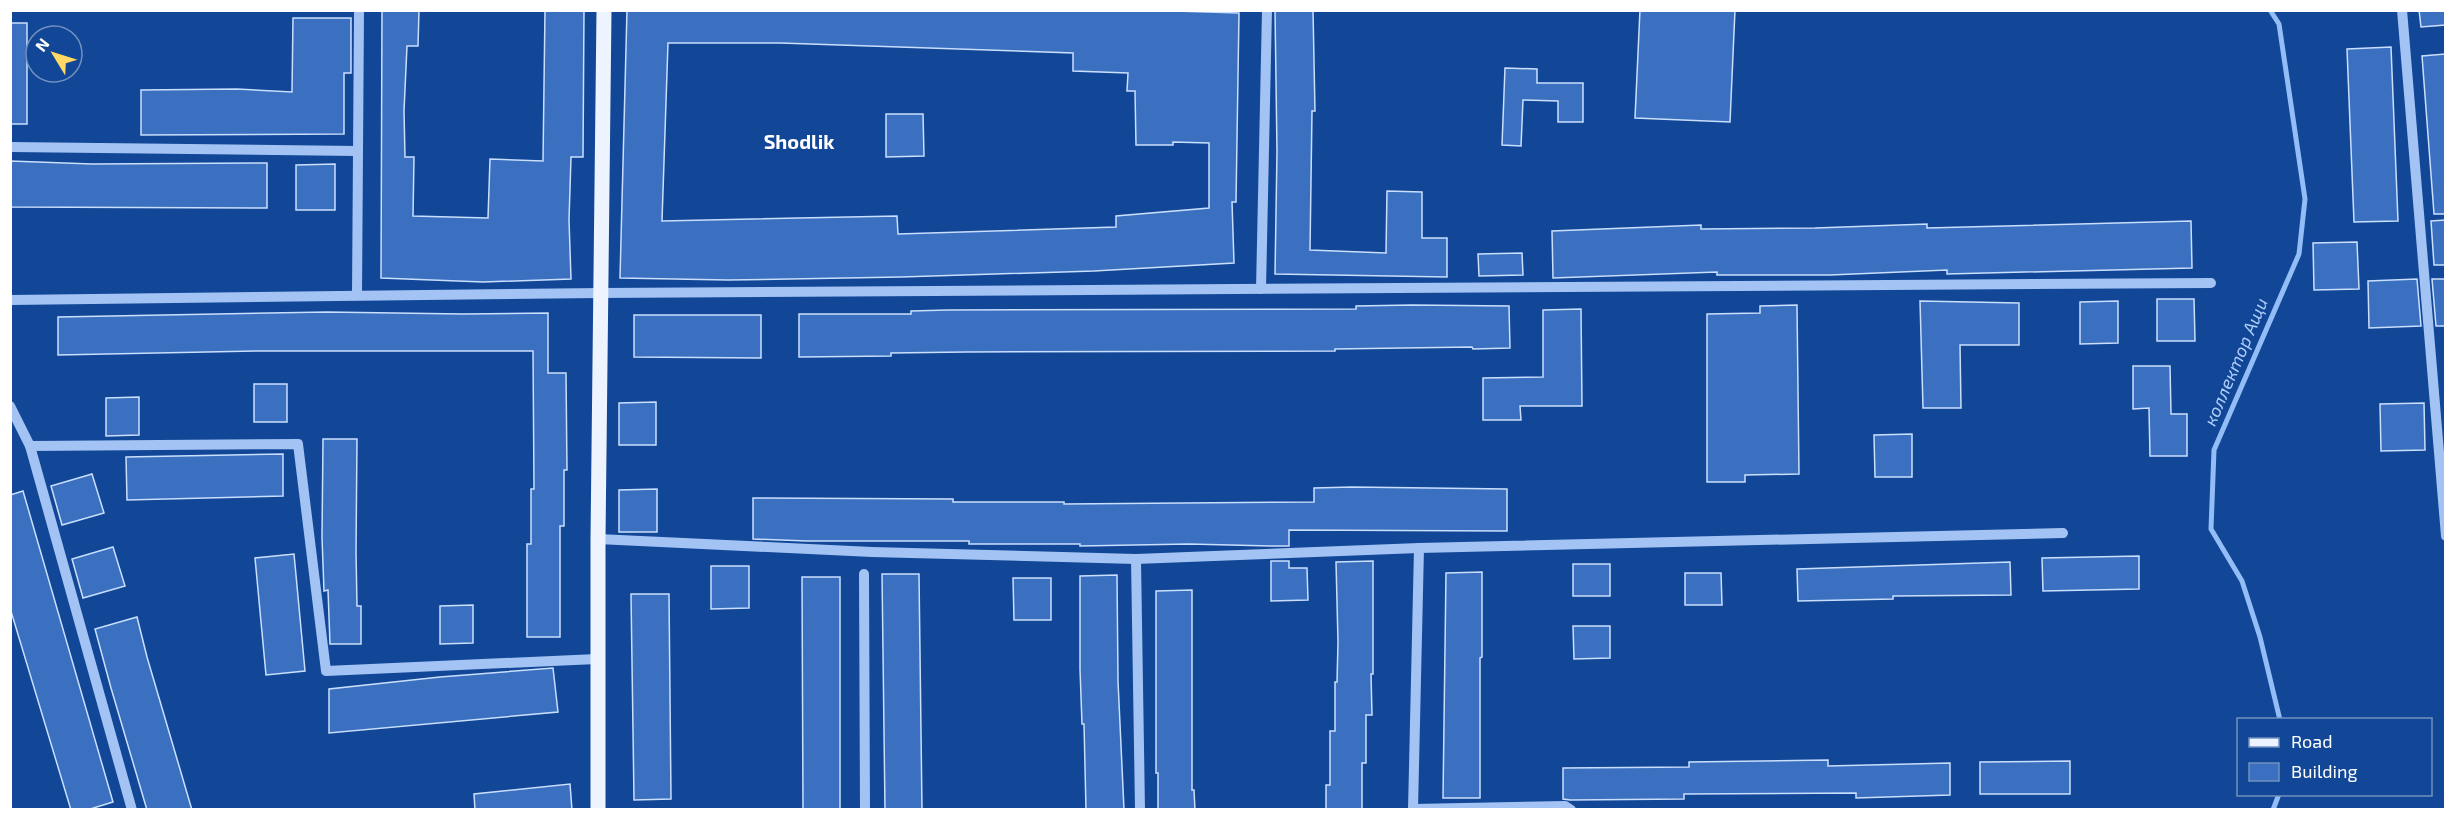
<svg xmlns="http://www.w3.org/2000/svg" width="2456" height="820" viewBox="0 0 2456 820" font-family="'Exo 2',sans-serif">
<rect width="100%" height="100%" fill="#124696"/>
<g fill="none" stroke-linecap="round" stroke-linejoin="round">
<g stroke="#93bdf7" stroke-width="5">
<path d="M2270 10 2279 24 2305 199 2299 254 2214 450 2211 529 2242 581 2260 637 2280 720"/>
<path d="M2273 810 2279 794"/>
</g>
</g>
<g fill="#3a70bf" stroke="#cadffd" stroke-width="1.5" fill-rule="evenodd">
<path d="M382 10H419L418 46H407L404 111 405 157H414L413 216 488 218 490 159 543 161 545 10H584L583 157H571L569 220 571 279 483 282 381 278Z"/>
<path d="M627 10H1143L1239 13 1236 202H1232L1234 263 1094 271 901 277 728 280 620 278ZM668 43H780L1073 53V71L1128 73 1127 91H1135L1136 145H1173V142L1209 143V208L1116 216V227L898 234 897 216 662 221Z"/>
<path d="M1275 10H1313L1315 111H1312L1310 250 1386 253 1387 191 1422 192V238H1447V277L1275 274 1277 151Z"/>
<path d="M1640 10H1735L1730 122 1635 118Z"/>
<path d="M2419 10H2445V25L2421 27Z"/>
<path d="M293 18H351V73H344V134L141 135V90L237 89 292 92Z"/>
<rect x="10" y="23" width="17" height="101"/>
<path d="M2391 47 2398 221 2354 222 2347 49Z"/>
<path d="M2445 54V214H2434L2422 56Z"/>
<path d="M1505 68 1537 69V83H1583V122H1558V101L1523 100 1521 146 1502 145Z"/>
<path d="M886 114H923L924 156 886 157Z"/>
<path d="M10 161 92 164 267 163V208L10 207Z"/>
<path d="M335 164V210H296V165Z"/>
<path d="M2445 220V265H2434L2431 221Z"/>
<path d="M2191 221 2192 268 1947 274V270L1830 275H1717V272L1553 278 1552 231 1701 225V229L1815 228 1927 224V228Z"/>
<path d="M2357 242 2359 289 2314 290 2313 243Z"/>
<path d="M1522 253 1523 275 1479 276 1478 254Z"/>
<path d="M2417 279 2421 326 2369 328 2368 281Z"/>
<path d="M2432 279H2445V326H2436Z"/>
<path d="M2157 299H2194L2195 341H2157Z"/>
<path d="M1920 301 2019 303V345H1960L1961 408H1923Z"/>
<path d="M2118 301V343L2080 344V302Z"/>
<path d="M1412 305 1509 306 1510 348 1473 349 1472 347 1335 349V351L966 352 891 353V356L799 357V314H911V311L948 310 1356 309V306Z"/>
<path d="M1797 305 1799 474 1745 475V482H1707V314L1760 313V306Z"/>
<path d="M1581 309 1582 406H1520L1521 420H1483V378L1543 377V310Z"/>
<path d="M327 312 463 314 548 313V373H566L567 470H564V526H560V637H527V544H531V489H534L533 351H257L58 355V317Z"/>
<path d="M634 315H761V358L634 357Z"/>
<path d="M2133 366H2170L2171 414H2187V456H2150L2149 408 2133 409Z"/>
<rect x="254" y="384" width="33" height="38"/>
<path d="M139 397V435L106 436V398Z"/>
<path d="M656 402V445H619V403Z"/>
<path d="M2424 403 2425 450 2381 451 2380 404Z"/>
<path d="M1912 434V477H1875L1874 435Z"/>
<path d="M323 439H357L356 552 357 606H361V644H330L328 590 324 591 322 538Z"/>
<path d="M283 454V496L127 500 126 457Z"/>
<path d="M92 474 104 513 62 525 51 486Z"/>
<path d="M1352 487 1507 489V531L1289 530V546H1271L1189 544 1080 546V544H969V541H807L753 539V498L953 499V502H1064V504L1314 502V488Z"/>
<path d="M657 489V532H619V490Z"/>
<path d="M23 491 113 802 87 810H71L10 608V495Z"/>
<path d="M113 547 125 586 83 598 72 559Z"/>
<path d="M294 554 305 671 266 675 255 558Z"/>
<path d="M2139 556V589L2043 591 2042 558Z"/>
<path d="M1271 561H1289V568H1307L1308 600 1271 601Z"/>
<path d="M1373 561V674H1371L1372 715H1366V763H1362V810H1326V785H1330V731H1335V682H1337L1338 642 1336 562Z"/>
<path d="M2010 562 2011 595 1893 596V599L1798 601 1797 569Z"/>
<rect x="1573" y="564" width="37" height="32"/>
<path d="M711 566H749V608L711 609Z"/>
<path d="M1482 572V657L1480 658V798H1443L1446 573Z"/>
<path d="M1685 573H1721L1722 605H1685Z"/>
<path d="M882 574H919L922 810H885Z"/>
<path d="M1117 575 1118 681 1124 810H1086L1084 724H1082L1080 669V576Z"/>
<path d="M802 577H840V810H803Z"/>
<path d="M1013 578H1051V620H1014Z"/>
<path d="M1192 590V790H1194L1195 810H1158V773H1156V591Z"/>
<path d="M631 594H669L671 799 634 800Z"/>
<path d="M473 605V643L440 644V606Z"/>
<path d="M137 617 147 657 192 810H147L111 688 95 629Z"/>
<path d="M1573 626H1610V658L1574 659Z"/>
<path d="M553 668 558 712 329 733V689L440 677Z"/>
<path d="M1828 760V766L1950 763V795L1856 798V793L1684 794V799L1570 800 1563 799V768L1689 767V762Z"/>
<path d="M2070 761V794H1980V762Z"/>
<path d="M570 784 572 810H475L474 794Z"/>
</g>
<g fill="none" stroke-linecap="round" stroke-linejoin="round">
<g stroke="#a2c3f3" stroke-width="10">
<path d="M2402 10 2446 536"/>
<path d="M10 147 357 151"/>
<path d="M1261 289 1267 10"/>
<path d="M357 295 359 10"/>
<path d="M10 300 600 293 2211 283"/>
<path d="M10 406 30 446 132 810"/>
<path d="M30 446 298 444 326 671 597 659"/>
<path d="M598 539 872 552 1136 559 1419 548 2063 533"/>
<path d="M1136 559 1140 810"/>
<path d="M864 574 865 810"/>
<path d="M1413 809 1565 806 1571 810"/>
<path d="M1413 810 1419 548"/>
</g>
<path stroke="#eef4ff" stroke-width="15" d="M598 810V539L604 10"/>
</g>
<g text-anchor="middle" stroke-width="4.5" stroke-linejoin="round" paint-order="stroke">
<g font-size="18" font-style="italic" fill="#aecefa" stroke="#124696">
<text transform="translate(2236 362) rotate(-67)" y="6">коллектор Ащи</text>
</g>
<g font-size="20" font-weight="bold" fill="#fff" stroke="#124696">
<text x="799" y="149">Shodlik</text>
</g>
</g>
<rect width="2456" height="820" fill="none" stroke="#ffffff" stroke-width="24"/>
<rect x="2237" y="718" width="195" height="78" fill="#124696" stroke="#7190c0" stroke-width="1.5"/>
<rect x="2249" y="738" width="30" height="9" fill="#eef4ff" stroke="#7190c0" stroke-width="1.5"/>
<text x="2291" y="748" font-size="18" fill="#ffffff">Road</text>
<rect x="2249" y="763" width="30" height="18" fill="#3a70bf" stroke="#7190c0" stroke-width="1.5"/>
<text x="2291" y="778" font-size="18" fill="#ffffff">Building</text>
<g transform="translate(54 54) rotate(308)"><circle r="28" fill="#124696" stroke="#7190c0" stroke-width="1.5"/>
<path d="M0-4.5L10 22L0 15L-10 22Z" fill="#ffd964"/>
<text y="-9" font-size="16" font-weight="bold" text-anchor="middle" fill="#ffffff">N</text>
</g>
</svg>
